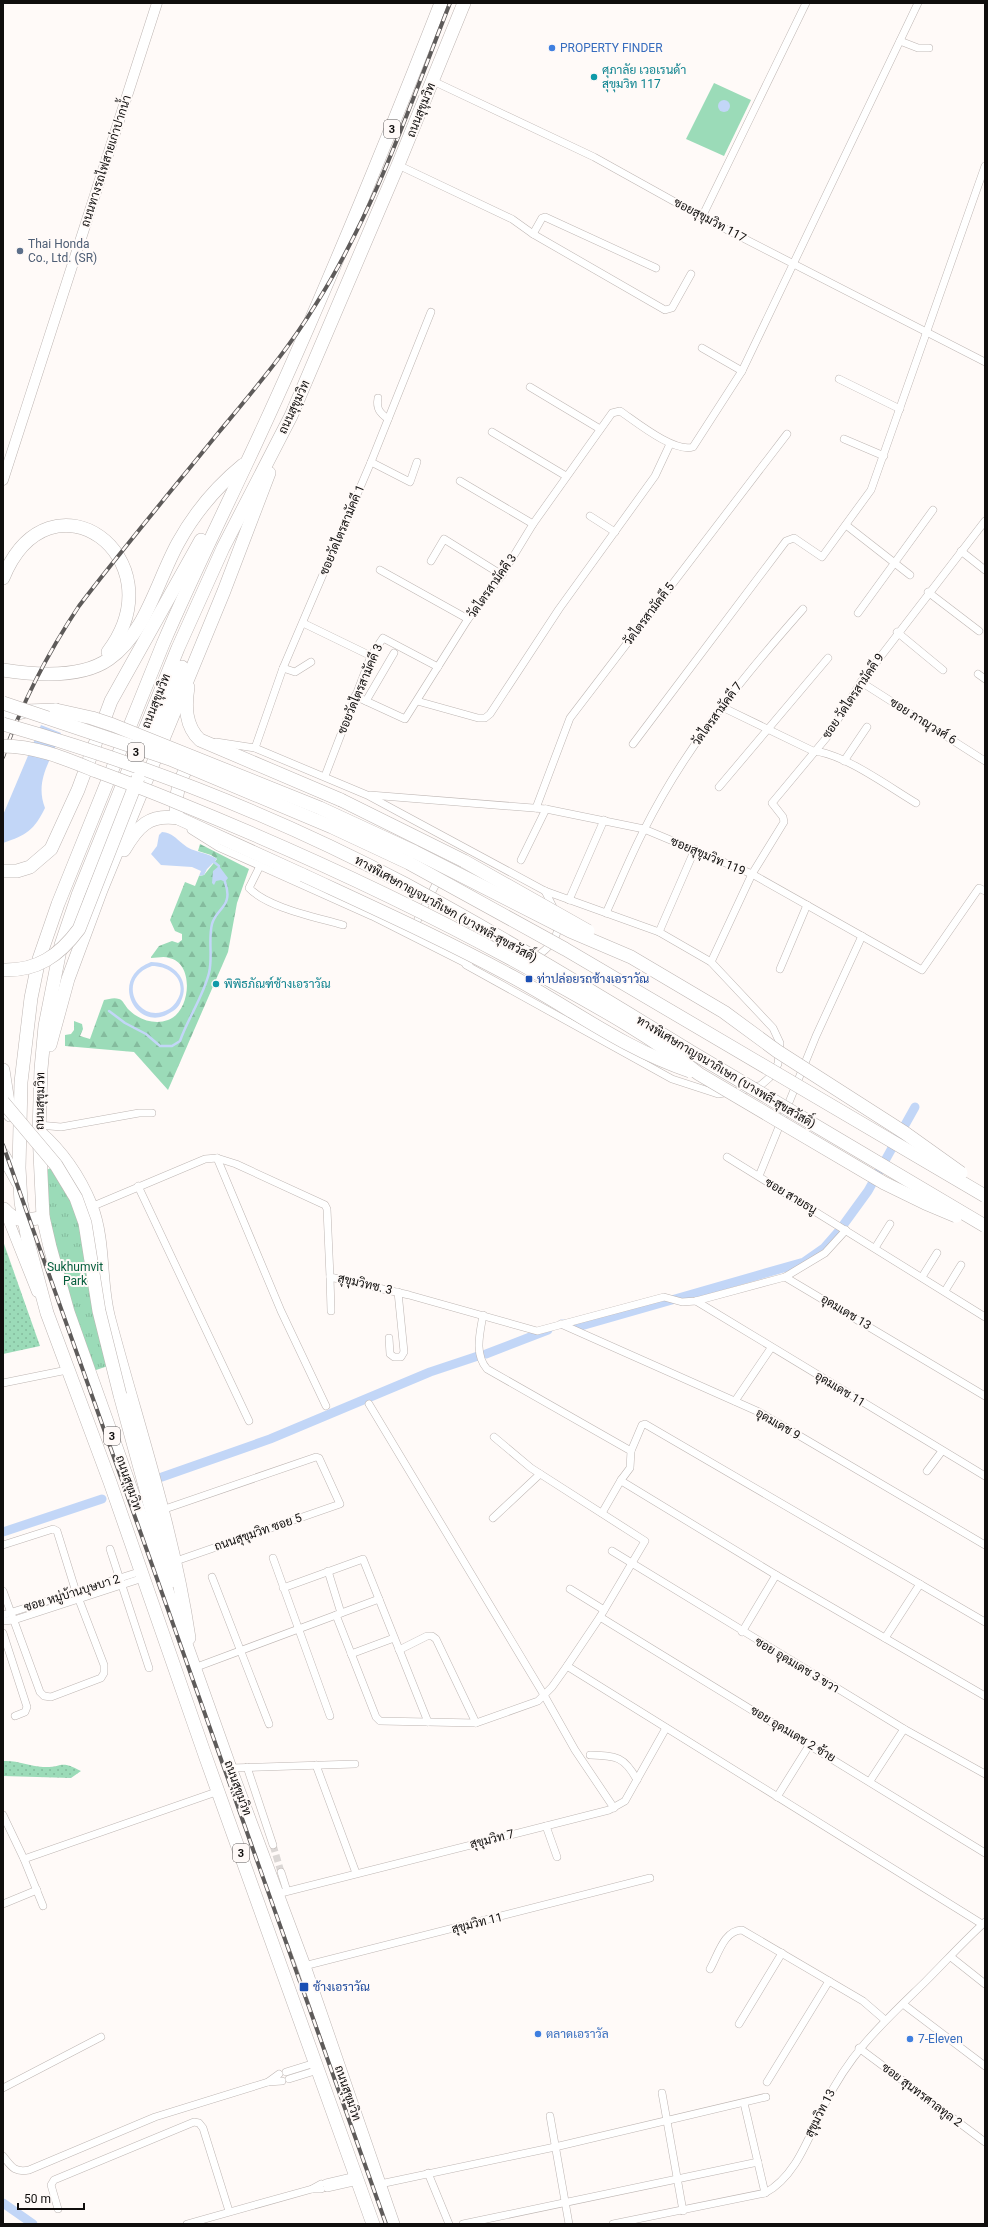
<svg xmlns="http://www.w3.org/2000/svg" width="988" height="2227" viewBox="0 0 988 2227" font-family="Roboto,Sarabun,sans-serif">
<defs>
<pattern id="grass-dots" width="8" height="8" patternUnits="userSpaceOnUse"><rect width="8" height="8" fill="#9bdbb8"/><path d="M2 2h.1M6 6h.1" fill="none" stroke="#84bb9d" stroke-width="1.8" stroke-linecap="round"/></pattern>
<pattern id="forest-firs" width="22" height="20" patternUnits="userSpaceOnUse"><rect width="22" height="20" fill="#9bdbb8"/><path d="M5 1l3.5 6h-7zM16 11l3.5 6h-7z" fill="#84bb9d"/></pattern>
<pattern id="park-tufts" width="24" height="20" patternUnits="userSpaceOnUse"><rect width="24" height="20" fill="#9bdbb8"/><path d="M3 7l-1-3M5 7V3M7 7l1-3M15 17l-1-3M17 17v-4M19 17l1-3" fill="none" stroke="#84bb9d"/></pattern>
</defs>
<rect width="100%" height="100%" fill="#fffaf8"/>
<g fill="url(#grass-dots)">
<path d="M3 1241 40 1346 3 1354Z"/>
<path d="M3 1761C17 1760 29 1766 43 1767 63 1768 59 1759 81 1771L71 1778 3 1776Z"/>
</g>
<path fill="url(#forest-firs)" d="M200 844 249 869 237 903 228 952 168 1090 134 1052 65 1046V1035L71 1034 74 1030V1021L82 1024 83 1029 80 1036 90 1039 104 1000C109 999 114 997 119 999 123 1000 125 1006 129 1010 139 1020 155 1025 168 1020 191 1012 195 963 169 958 164 956 157 958 151 958V957L159 946 172 941 178 943 182 940V934L175 931 170 920 185 882 195 886 199 876 204 875 217 859 211 855 198 851Z"/>
<path fill="url(#park-tufts)" d="M56 1165 76 1198 111 1365 90 1372 68 1312 41 1173Z"/>
<path fill="#9bdbb8" d="M714 83 751 100 724 156 686 139Z"/>
<g fill="#c2d6f7" fill-rule="evenodd">
<circle cx="724" cy="106" r="6"/>
<path d="M41 725 61 733C52 760 34 779 45 808 34 830 27 835 3 843V815Z"/>
<path d="M162 832C173 833 175 838 183 844 193 853 207 852 217 859L207 869 204 875 199 876 201 871 192 867 161 865 151 854 157 846 159 835Z"/>
<path d="M219 866 228 878 225 882 221 880 216 881 214 885 212 883 213 871Z"/>
<path d="M151 962C173 962 191 979 181 1001 179 1007 174 1011 168 1014 136 1032 108 978 151 962ZM152 966C168 966 184 977 180 994 178 1000 174 1006 169 1009 139 1027 114 979 152 966Z"/>
</g>
<g fill="none" stroke-linecap="round" stroke-linejoin="round">
<g stroke="#c2d6f7" stroke-width="2.5">
<path d="M214 862 219 866"/>
<path d="M109 1011 125 1023 146 1034 160 1046H172L180 1041C188 1018 203 997 209 973 213 957 208 940 212 924 216 908 234 907 225 882"/>
</g>
<g stroke="#c2d6f7" stroke-width="9">
<path d="M844 1224 868 1191 915 1107"/>
<path d="M562 1324 581 1326 804 1262 824 1248 838 1232"/>
<path d="M486 1354 548 1330"/>
<path d="M162 1477 270 1439 430 1372 478 1356"/>
<path d="M3 1532 102 1499"/>
<path d="M3 2203 33 2224"/>
</g>
<path stroke="#dbd7d5" stroke-width="7" stroke-dasharray="7 3.5" stroke-linecap="butt" d="M273 1845 281 1872"/>
<defs>
<g id="street">
<path d="M900 41 918 48H929"/>
<path d="M433 81 594 157 702 217 985 362"/>
<path d="M398 165 512 219 533 234 665 310 672 308 691 274"/>
<path d="M702 217 806 3"/>
<path d="M533 234 542 218 545 217 656 268"/>
<path d="M702 348 742 371"/>
<path d="M839 379 900 409"/>
<path d="M530 387 600 429"/>
<path d="M378 398C376 409 380 413 388 419"/>
<path d="M492 432 566 476"/>
<path d="M844 439 884 456"/>
<path d="M371 462 410 482 417 462"/>
<path d="M460 481 533 524"/>
<path d="M590 516 615 532"/>
<path d="M846 525 910 575"/>
<path d="M961 551 985 570"/>
<path d="M431 561 444 539 502 575"/>
<path d="M380 570 468 619"/>
<path d="M928 592 979 631"/>
<path d="M858 613 933 510"/>
<path d="M303 623 371 656"/>
<path d="M897 632 943 670"/>
<path d="M283 668 295 672 311 662"/>
<path d="M978 674 985 679"/>
<path d="M861 682 985 761"/>
<path d="M355 696 405 719 468 619 502 575 533 524 612 413 620 411C635 421 674 453 693 447L742 371 918 3"/>
<path d="M366 701 394 653"/>
<path d="M417 701 478 718H485L490 714 559 609 655 476 670 444"/>
<path d="M722 707 813 751C843 753 889 787 916 803"/>
<path d="M216 742 255 748 367 795 545 891 659 932 711 962 773 1028 780 1043 778 1064 769 1078 761 1085 744 1090 718 1094 672 1079 466 965"/>
<path d="M633 744 786 541 794 538 822 557 871 490 985 166"/>
<path d="M255 748 283 668 371 462 431 312"/>
<path d="M844 761 867 727"/>
<path d="M325 776 371 656 383 638 438 667"/>
<path d="M719 787 828 658"/>
<path d="M370 795 546 809 644 829 752 874 922 970 979 888 985 891"/>
<path d="M536 808 570 718 787 434"/>
<path d="M191 830 218 847 372 916 469 965"/>
<path d="M521 860 546 809"/>
<path d="M260 866 249 888C268 908 316 917 343 925"/>
<path d="M545 891 555 911"/>
<path d="M569 900 604 820"/>
<path d="M606 913C619 885 630 857 644 830 685 748 743 677 803 609"/>
<path d="M413 929 439 878"/>
<path d="M659 932 695 849"/>
<path d="M534 958C547 950 559 939 558 923"/>
<path d="M711 962 752 874 784 822 783 817 772 803 827 737 861 682 985 521"/>
<path d="M780 969 807 905"/>
<path d="M39 1125 61 1127 139 1113H152"/>
<path d="M727 1157 985 1317"/>
<path d="M217 1158 281 1311 326 1406"/>
<path d="M759 1176 816 1036 862 936"/>
<path d="M138 1186 249 1421"/>
<path d="M91 1207 205 1159 217 1158 236 1164 325 1205 327 1209 330 1277 409 1295 537 1331 664 1297 682 1302 696 1301 785 1277 985 1396"/>
<path d="M875 1248 890 1224"/>
<path d="M330 1277 331 1311"/>
<path d="M785 1277 825 1253 846 1230"/>
<path d="M922 1277 937 1253"/>
<path d="M945 1291 961 1265"/>
<path d="M696 1301 985 1476"/>
<path d="M483 1315C480 1333 474 1354 487 1369L631 1451 630 1468 621 1480 623 1482 776 1575 985 1696"/>
<path d="M561 1324 759 1412 985 1545"/>
<path d="M389 1338 390 1354 394 1357H401L404 1352 398 1292"/>
<path d="M3 1383 67 1370"/>
<path d="M735 1401 771 1348"/>
<path d="M369 1404 544 1695 575 1750 614 1808"/>
<path d="M631 1451 642 1425 645 1424 985 1622"/>
<path d="M927 1471 942 1451"/>
<path d="M162 1510 316 1457 319 1458 340 1504 176 1561"/>
<path d="M602 1513 621 1480"/>
<path d="M493 1518 540 1474"/>
<path d="M3 1545 53 1529 57 1531 76 1592 104 1665V1673L101 1678 51 1697 44 1696 40 1692 3 1591"/>
<path d="M110 1549 149 1668"/>
<path d="M612 1551 904 1729 985 1774"/>
<path d="M273 1558 330 1716"/>
<path d="M328 1571 341 1613"/>
<path d="M212 1577 269 1724"/>
<path d="M283 1588 363 1559 428 1722"/>
<path d="M570 1589 604 1610"/>
<path d="M3 1615 142 1571"/>
<path d="M336 1615 376 1717 380 1721 476 1723 538 1701 552 1687 567 1666 600 1617 645 1541 531 1468 494 1437"/>
<path d="M600 1617 985 1853"/>
<path d="M3 1621 14 1620 143 1578"/>
<path d="M742 1632 776 1575"/>
<path d="M3 1633 27 1707 25 1712 15 1716"/>
<path d="M885 1638 920 1584"/>
<path d="M399 1650 427 1636H432L436 1639 476 1723"/>
<path d="M351 1654 394 1638"/>
<path d="M567 1666 982 1924"/>
<path d="M194 1668 379 1599"/>
<path d="M590 1755C616 1756 624 1756 637 1780"/>
<path d="M316 1765 356 1873"/>
<path d="M247 1767 273 1845"/>
<path d="M230 1768 355 1764"/>
<path d="M870 1781 904 1729"/>
<path d="M777 1797 810 1744"/>
<path d="M3 1815 24 1859 219 1791"/>
<path d="M546 1826 557 1857"/>
<path d="M24 1859 43 1906"/>
<path d="M281 1872 287 1891"/>
<path d="M277 1894 609 1810 625 1801 666 1728"/>
<path d="M3 1904 37 1890"/>
<path d="M951 1957 985 1984"/>
<path d="M304 1966 650 1878"/>
<path d="M710 1969C718 1955 724 1930 742 1930L863 2001 885 2020"/>
<path d="M903 2004 985 2066"/>
<path d="M739 2024 782 1953"/>
<path d="M859 2048 985 2142"/>
<path d="M286 2072 315 2063"/>
<path d="M279 2074 268 2082 282 2081"/>
<path d="M289 2079 318 2070"/>
<path d="M767 2082 829 1981"/>
<path d="M3 2088 101 2037"/>
<path d="M662 2093 683 2211"/>
<path d="M744 2103 765 2193"/>
<path d="M550 2116 569 2224"/>
<path d="M3 2156C11 2166 14 2173 29 2170L155 2117 268 2082"/>
<path d="M428 2173 449 2224"/>
<path d="M326 2183 356 2176"/>
<path d="M321 2184 312 2189H321"/>
<path d="M380 2184 555 2147 766 2097"/>
<path d="M327 2188 358 2181"/>
<path d="M58 2209 51 2185 54 2180 194 2122 199 2123 203 2128 229 2211"/>
<path d="M187 2224 312 2189"/>
<path d="M463 2224 758 2162"/>
<path d="M613 2224 765 2193C797 2176 809 2135 825 2104 851 2051 884 2022 925 1982 945 1962 964 1941 985 1922"/>
</g>
<g id="secondary">
<path d="M3 480 157 3"/>
<path d="M4 1209 37 1292"/>
</g>
<g id="highway">
<path d="M3 578C50 464 179 557 108 652"/>
<path d="M3 670C35 675 81 679 109 659 146 633 157 581 178 543 195 512 216 487 243 465"/>
<path d="M188 687C185 706 185 726 200 740L341 800"/>
<path d="M3 717 26 711 56 710"/>
<path d="M148 751 182 667"/>
<path d="M178 818C172 804 180 766 197 761"/>
<path d="M124 850C138 826 149 814 178 818L303 875"/>
<path d="M3 871H17L30 867 51 849 78 790 111 701 201 540"/>
<path d="M50 1045 68 979 101 890 224 591 269 473"/>
<path d="M3 1070 10 1115"/>
<path d="M39 1132C62 1152 80 1179 91 1206 105 1242 99 1283 109 1319 137 1425 173 1529 189 1638"/>
<path d="M3 1155 18 1182"/>
<path d="M4 1209C16 1223 26 1221 43 1217"/>
<path d="M120 1395 171 1581"/>
<path d="M373 2224 206 1758 110 1482 47 1313 29 1246 21 1202 19 1168 21 1082 31 998 39 959 58 904 163 644C192 576 225 510 256 443 323 299 383 151 441 3"/>
<path d="M393 2224 304 1966 230 1768 68 1312 50 1247 43 1217 39 1132 41 1069 45 1026 61 945 78 895 178 648 223 548 291 416 398 165 464 3"/>
</g>
</defs>
<use href="#street" stroke="#beb6b3" stroke-width="8"/>
<use href="#secondary" stroke="#beb6b3" stroke-width="11"/>
<use href="#highway" stroke="#beb6b3" stroke-width="14"/>
<use href="#street" stroke="#fff" stroke-width="7"/>
<use href="#secondary" stroke="#fff" stroke-width="10"/>
<use href="#highway" stroke="#fff" stroke-width="13"/>
<defs>
<g id="rail">
<path d="M3 757C22 703 47 654 79 606 124 547 172 490 219 432 253 391 288 350 316 304 375 211 410 105 450 3"/>
<path d="M3 1145 386 2224"/>
</g>
</defs>
<use href="#rail" stroke="#5e5b5a" stroke-width="4"/>
<use href="#rail" stroke="#fffaf8" stroke-width="2.5" stroke-dasharray="8" stroke-linecap="butt"/>
<defs>
<g id="highway-bridge">
<path d="M3 703 170 759 332 827 409 863 565 949 985 1196"/>
<path d="M56 710 92 718 113 725 320 808 415 852 570 931 631 957 724 1012 777 1051 905 1133 961 1173"/>
<path d="M3 724C141 763 278 817 405 884 503 937 598 995 693 1053 790 1111 888 1168 985 1226"/>
<path d="M3 746C36 746 66 759 96 771 123 781 150 791 176 802 302 853 425 910 544 977 598 1007 651 1036 699 1074L884 1183 925 1203 956 1216"/>
<path d="M341 800 464 861 588 931"/>
<path d="M303 875C374 908 445 940 513 977 572 1009 626 1050 690 1071"/>
<path d="M3 970C37 971 59 956 79 929L138 778"/>
<path d="M3 1102 56 1165 76 1198 85 1223 99 1311 120 1395"/>
</g>
</defs>
<use href="#highway-bridge" stroke="#beb6b3" stroke-width="14" stroke-linecap="butt"/>
<use href="#highway-bridge" stroke="#fff" stroke-width="13"/>
</g>
<g fill="#3f7fe0" stroke="#fffaf8" stroke-width="1.5">
<circle cx="552" cy="48" r="4"/>
<circle cx="538" cy="2034" r="4"/>
<circle cx="910" cy="2039" r="4"/>
</g>
<g fill="#0f9aa8" stroke="#fffaf8" stroke-width="1.5">
<circle cx="594" cy="77" r="4"/>
<circle cx="216" cy="984" r="4"/>
</g>
<circle fill="#5c6f8a" stroke="#fffaf8" stroke-width="1.5" cx="20" cy="251" r="4"/>
<g fill="#1a4fb4" stroke="#fffaf8" stroke-width="1.5">
<rect x="525" y="975" width="8" height="8" rx="2"/>
<rect x="299" y="1982" width="10" height="10" rx="2"/>
</g>
<g text-anchor="middle" stroke-width="4" stroke-linejoin="round" paint-order="stroke">
<g fill="#fffaf8" stroke="#585554" stroke-width="1">
<rect x="384" y="120" width="16" height="18" rx="3"/>
<rect x="128" y="743" width="16" height="18" rx="3"/>
<rect x="104" y="1427" width="16" height="18" rx="3"/>
<rect x="233" y="1844" width="16" height="18" rx="3"/>
</g>
<g font-size="11" font-weight="bold" fill="#100e0d">
<text x="392" y="133">3</text>
<text x="136" y="756">3</text>
<text x="112" y="1440">3</text>
<text x="241" y="1857">3</text>
</g>
<g font-size="12" fill="#366cbe" stroke="#fffaf8" text-anchor="start">
<text x="560" y="52">PROPERTY FINDER</text>
<text x="546" y="2038">ตลาดเอราวัล</text>
<text x="918" y="2043">7-Eleven</text>
</g>
<g font-size="12" fill="#0d838f" stroke="#fffaf8" text-anchor="start">
<text x="602" y="74">ศุภาลัย เวอเรนด้า<tspan x="602" dy="14">สุขุมวิท 117</tspan></text>
<text x="224" y="988">พิพิธภัณฑ์ช้างเอราวัณ</text>
</g>
<g font-size="12" fill="#100e0d" stroke="#fffaf8">
<text transform="translate(421 110) rotate(-68)" y="4">ถนนสุขุมวิท</text>
<text transform="translate(106 161) rotate(-72)" y="4">ถนนทางรถไฟสายเก่าปากน้ำ</text>
<text transform="translate(710 220) rotate(28)" y="4">ซอยสุขุมวิท 117</text>
<text transform="translate(294 407) rotate(-65)" y="4">ถนนสุขุมวิท</text>
<text transform="translate(342 530) rotate(-67)" y="4">ซอยวัดไตรสามัคคี 1</text>
<text transform="translate(492 586) rotate(-55)" y="4">วัดไตรสามัคคี 3</text>
<text transform="translate(649 614) rotate(-53)" y="4">วัดไตรสามัคคี 5</text>
<text transform="translate(360 689) rotate(-67)" y="4">ซอยวัดไตรสามัคคี 3</text>
<text transform="translate(853 696) rotate(-56)" y="4">ซอย วัดไตรสามัคคี 9</text>
<text transform="translate(156 701) rotate(-68)" y="4">ถนนสุขุมวิท</text>
<text transform="translate(717 714) rotate(-54)" y="4">วัดไตรสามัคคี 7</text>
<text transform="translate(923 721) rotate(32)" y="4">ซอย ภาณุวงศ์ 6</text>
<text transform="translate(708 856) rotate(23)" y="4">ซอยสุขุมวิท 119</text>
<text transform="translate(446 909) rotate(29)" y="4">ทางพิเศษกาญจนาภิเษก (บางพลี-สุขสวัสดิ์)</text>
<text transform="translate(726 1072) rotate(31)" y="4">ทางพิเศษกาญจนาภิเษก (บางพลี-สุขสวัสดิ์)</text>
<text transform="translate(40 1101) rotate(-89)" y="4">ถนนสุขุมวิท</text>
<text transform="translate(791 1196) rotate(31)" y="4">ซอย สายธนู</text>
<text transform="translate(365 1284) rotate(13)" y="4">สุขุมวิทซ. 3</text>
<text transform="translate(846 1312) rotate(31)" y="4">อุดมเดช 13</text>
<text transform="translate(840 1389) rotate(31)" y="4">อุดมเดช 11</text>
<text transform="translate(778 1424) rotate(30)" y="4">อุดมเดช 9</text>
<text transform="translate(129 1483) rotate(71)" y="4">ถนนสุขุมวิท</text>
<text transform="translate(258 1532) rotate(-19)" y="4">ถนนสุขุมวิท ซอย 5</text>
<text transform="translate(72 1593) rotate(-17)" y="4">ซอย หมู่บ้านบุษบา 2</text>
<text transform="translate(797 1665) rotate(31)" y="4">ซอย อุดมเดช 3 ขวา</text>
<text transform="translate(793 1734) rotate(31)" y="4">ซอย อุดมเดช 2 ซ้าย</text>
<text transform="translate(238 1788) rotate(70)" y="4">ถนนสุขุมวิท</text>
<text transform="translate(492 1839) rotate(-14)" y="4">สุขุมวิท 7</text>
<text transform="translate(477 1923) rotate(-14)" y="4">สุขุมวิท 11</text>
<text transform="translate(348 2093) rotate(71)" y="4">ถนนสุขุมวิท</text>
<text transform="translate(922 2095) rotate(37)" y="4">ซอย สุนทรศาลทูล 2</text>
<text transform="translate(820 2113) rotate(-63)" y="4">สุขุมวิท 13</text>
</g>
<g font-size="12" fill="#4e5e75" stroke="#fffaf8" text-anchor="start">
<text x="28" y="248">Thai Honda<tspan x="28" dy="14">Co., Ltd. (SR)</tspan></text>
</g>
<g font-size="12" fill="#164399" stroke="#fffaf8" text-anchor="start">
<text x="537" y="983">ท่าปล่อยรถช้างเอราวัณ</text>
<text x="313" y="1991">ช้างเอราวัณ</text>
</g>
<g font-size="12" fill="#055d3c" stroke="#fffaf8">
<text x="75" y="1271">Sukhumvit<tspan x="75" dy="14">Park</tspan></text>
</g>
</g>
<rect width="988" height="2227" fill="none" stroke="#100e0d" stroke-width="8"/>
<path d="M18 2203v6h66v-6" fill="none" stroke="#100e0d" stroke-width="2"/>
<text x="24" y="2203" font-size="12" fill="#100e0d" stroke="#fffaf8" stroke-width="3" paint-order="stroke">50 m</text>
</svg>
